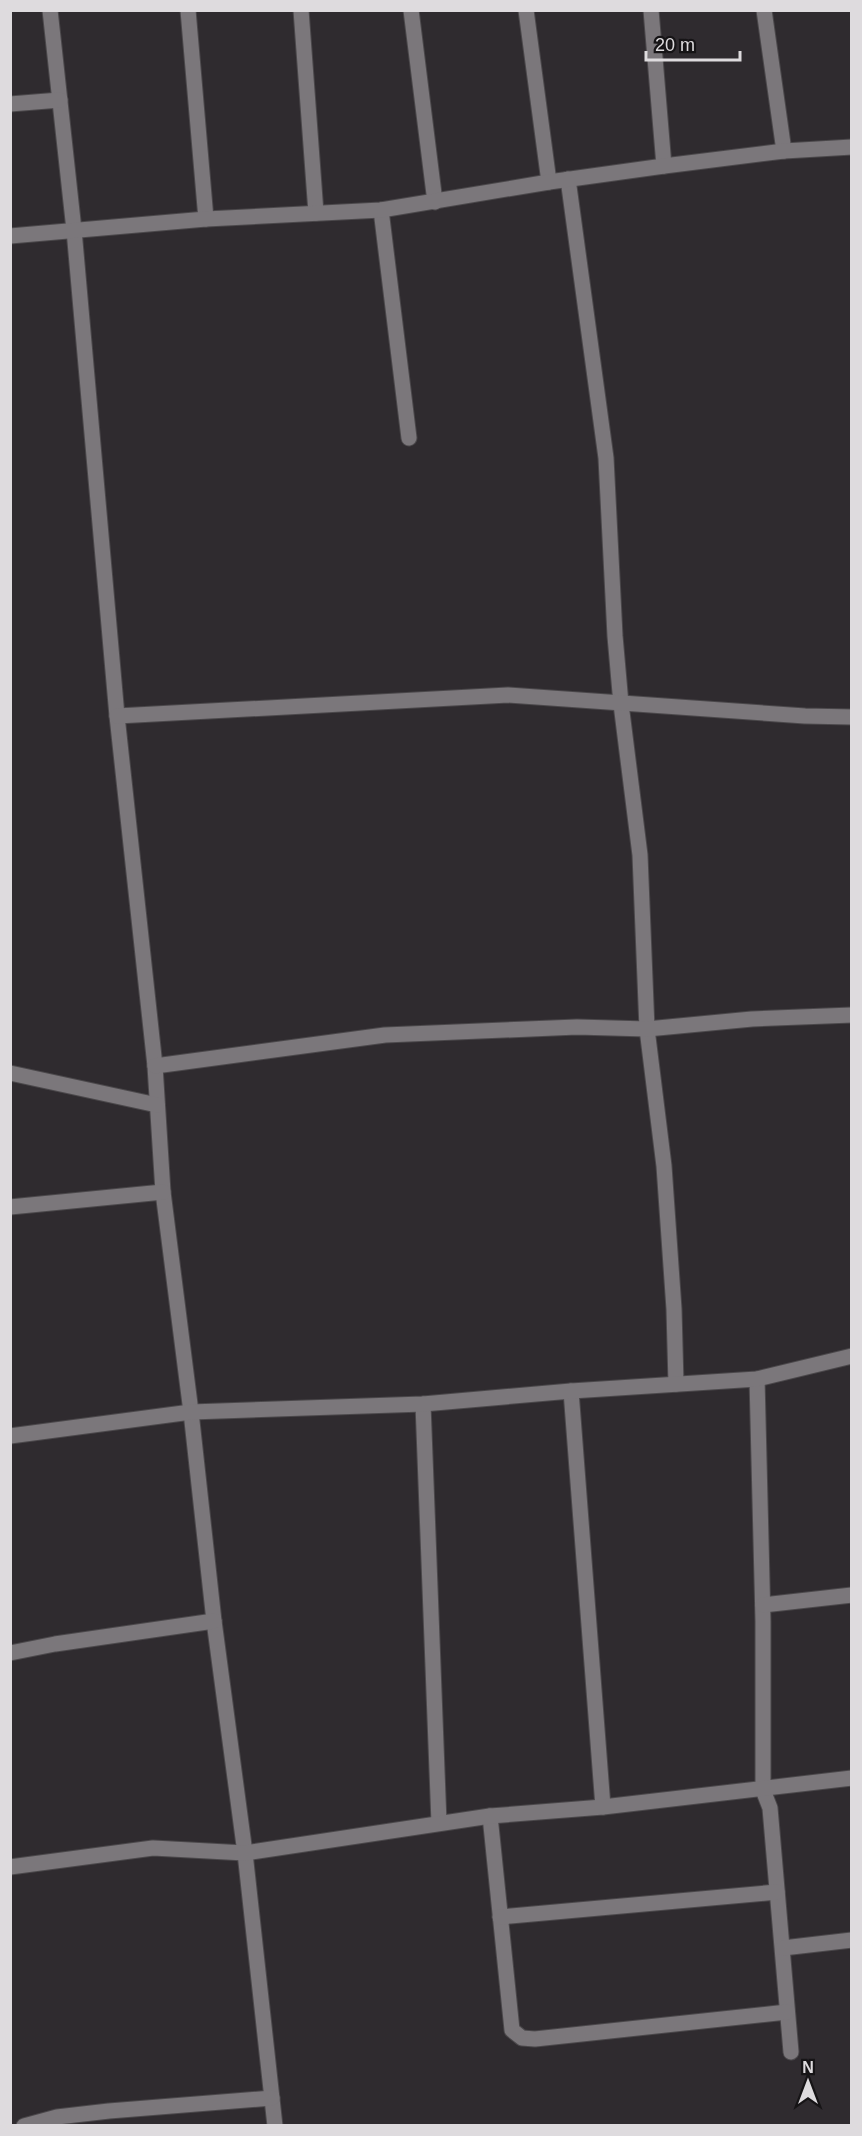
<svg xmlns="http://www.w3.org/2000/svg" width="862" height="2136" viewBox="0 0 862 2136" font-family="Arial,sans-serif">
<rect width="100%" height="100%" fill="#2f2b2f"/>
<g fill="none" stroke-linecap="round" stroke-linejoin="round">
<defs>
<g id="minor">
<path d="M50 10 74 230 117 716 155 1066 163 1192 191 1412 214 1621 245 1853 275 2126"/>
<path d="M188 10 206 219"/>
<path d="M301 10 316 213"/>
<path d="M411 10 435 202"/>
<path d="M526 10 549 182"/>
<path d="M651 10 664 166"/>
<path d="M764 10 784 151"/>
<path d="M10 104 60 100"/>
<path d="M568 179 606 458 615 636 621 704 640 855 647 1029 664 1166 674 1309 676 1384"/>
<path d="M381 210 409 438"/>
<path d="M10 236 206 219 381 210 549 182 664 166 784 151 852 147"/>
<path d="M117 716 508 695 805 716 852 717"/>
<path d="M155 1066 385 1035 577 1027 647 1029 752 1019 852 1015"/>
<path d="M10 1073 157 1105"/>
<path d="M10 1207 163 1192"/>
<path d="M757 1379 763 1621V1790L770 1808 791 2052"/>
<path d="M571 1391 603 1807"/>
<path d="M423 1404 439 1823"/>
<path d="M10 1436 191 1412 423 1404 571 1391 757 1379 852 1356"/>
<path d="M763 1605 852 1595"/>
<path d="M10 1653 55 1644 214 1621"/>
<path d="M490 1816 512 2030 522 2038 535 2039 787 2012"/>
<path d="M10 1867 153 1848 245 1853 490 1816 603 1807 852 1778"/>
<path d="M500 1917 777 1892"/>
<path d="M783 1948 852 1940"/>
<path d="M24 2126 57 2117 109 2111 272 2098"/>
</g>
</defs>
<use href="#minor" stroke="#4b484b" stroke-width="17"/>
<use href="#minor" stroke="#7b777b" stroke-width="15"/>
</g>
<rect width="862" height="2136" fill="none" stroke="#dedbde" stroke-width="24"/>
<g transform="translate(808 2082)" stroke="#161416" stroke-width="4.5" paint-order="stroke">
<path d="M0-4.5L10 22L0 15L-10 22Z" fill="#dedbde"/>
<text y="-9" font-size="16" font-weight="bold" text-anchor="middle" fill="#dedbde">N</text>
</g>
<path d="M646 51v9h94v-9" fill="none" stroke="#dedbde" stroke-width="3"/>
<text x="655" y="51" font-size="18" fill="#dedbde" stroke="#161416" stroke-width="4.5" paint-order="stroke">20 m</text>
</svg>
